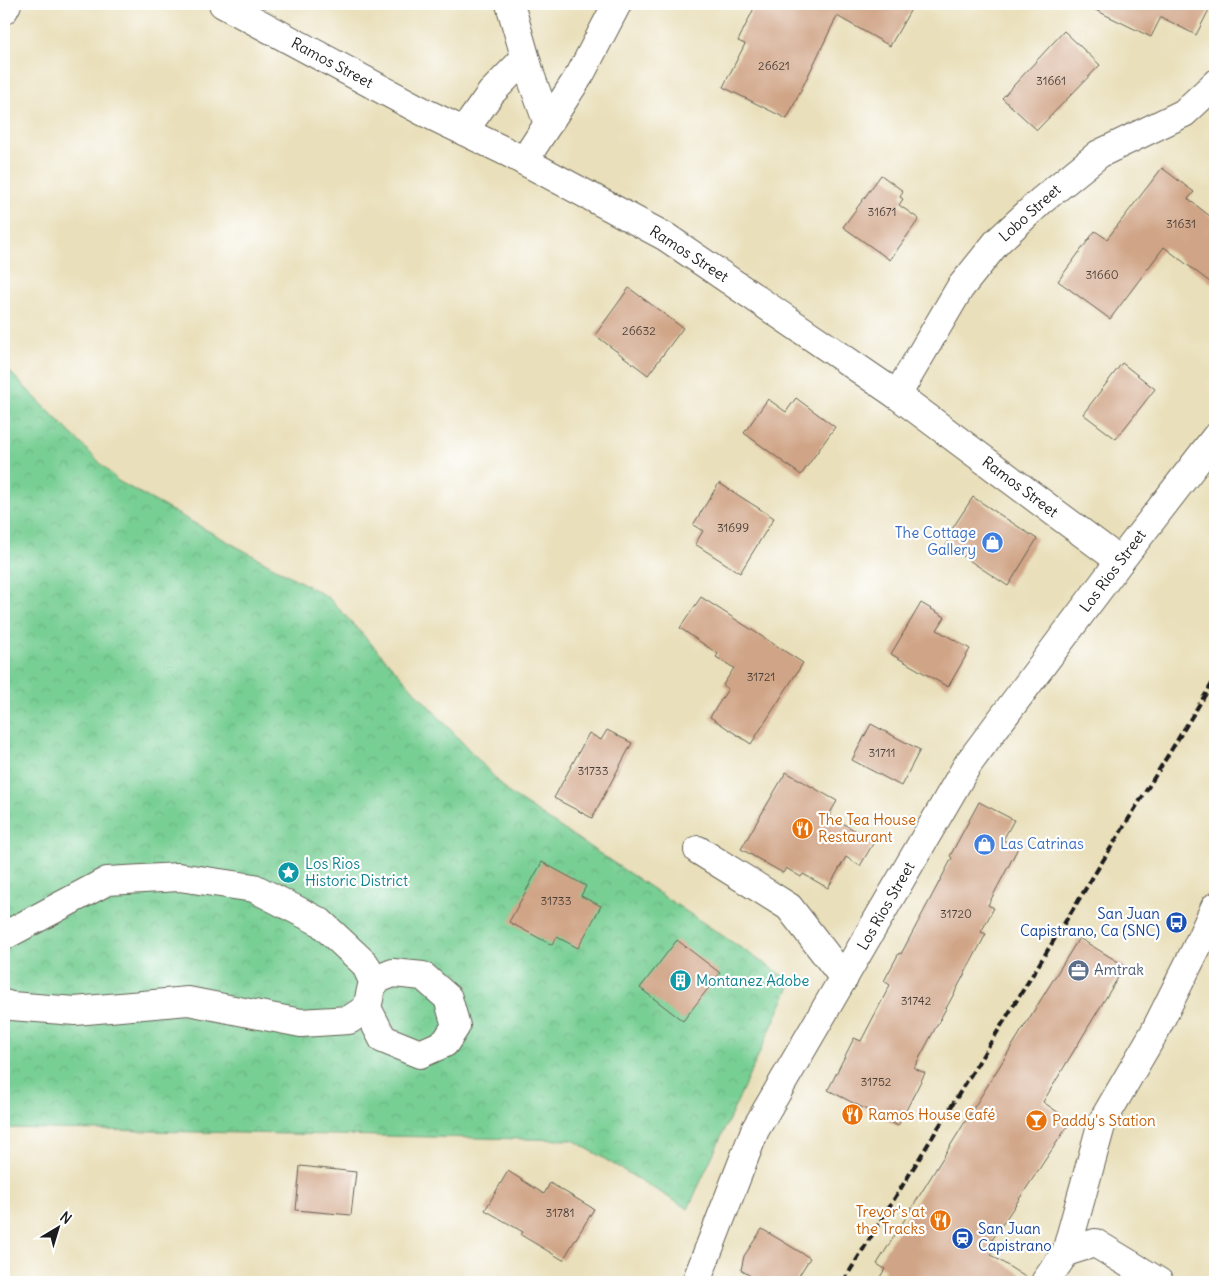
<svg xmlns="http://www.w3.org/2000/svg" width="1219" height="1286" viewBox="0 0 1219 1286" font-family="Delius,sans-serif">
<defs>
<pattern id="park-crowns" width="20" height="18" patternUnits="userSpaceOnUse" patternTransform="scale(1.25)"><rect width="20" height="18" fill="#78cf94"/><path d="M2 6a3 3 0 1 1 6 0M12 15a3 3 0 1 1 6 0" fill="none" stroke="#67b17f"/></pattern>
</defs>
<rect width="100%" height="100%" fill="#fff"/>
<filter id="ink" filterUnits="userSpaceOnUse"><feTurbulence type="fractalNoise" baseFrequency=".02" numOctaves="2"/><feDisplacementMap in="SourceGraphic" scale="10" xChannelSelector="R" yChannelSelector="G"/><feConvolveMatrix kernelMatrix="1 2 1 2 8 2 1 2 1" color-interpolation-filters="sRGB"/></filter>
<filter id="wash" filterUnits="userSpaceOnUse"><feTurbulence type="fractalNoise" baseFrequency=".0096" numOctaves="4" result="noise"/><feDisplacementMap in="SourceGraphic" scale="20" xChannelSelector="R" yChannelSelector="G"/><feGaussianBlur stdDeviation="1.12" result="paint"/><feColorMatrix in="noise" values="0 0 0 0 0 0 0 0 0 0 0 0 0 0 0 0 0 1.4 0 .05"/><feComposite in="paint" operator="in"/></filter>
<g filter="url(#wash)">
<rect width="100%" height="100%" fill="#e9dfba"/>
<path fill="url(#park-crowns)" stroke="#4a7658" d="M4 366 118 481 328 597 509 793 792 982 688 1209 573 1140 4 1128Z"/>
<g id="blocks">
<g fill="#d0a486">
<path d="M756 4H914L890 46 837 16 787 119 723 87 745 44 738 41Z"/>
<path d="M1083 4H1212L1196 35 1161 17 1151 37Z"/>
<path d="M1064 31 1100 65 1037 130 1002 98Z"/>
<path d="M1162 168 1194 192 1188 199 1215 220V286L1164 247 1110 319 1058 281 1095 231 1107 239Z"/>
<path d="M881 175 903 191 900 197 903 199 899 205 919 219 890 260 843 227Z"/>
<path d="M629 288 683 328 648 375 595 335Z"/>
<path d="M1122 363 1155 389 1116 439 1083 414Z"/>
<path d="M796 398 835 427 801 475 744 433 768 399 786 412Z"/>
<path d="M719 483 774 518 740 573 695 544 703 531 693 525Z"/>
<path d="M973 497 1037 539 1008 586 946 545 954 534 950 532Z"/>
<path d="M701 597 803 663 751 744 710 717 728 689 723 685 734 668 716 657 718 654 680 628Z"/>
<path d="M921 603 945 617 937 630 970 649 948 687 891 654Z"/>
<path d="M871 724 920 750 901 786 852 760Z"/>
<path d="M607 730 632 743 592 818 554 798 589 733 601 740Z"/>
<path d="M786 772 837 801 829 815 874 842 860 866 846 857 828 888 803 874 801 877 786 868 783 873 741 849Z"/>
<path d="M979 802 1014 820 1003 840 1018 848 988 905 994 908 981 932 986 934 914 1068 925 1073 898 1126 828 1090 854 1038 861 1041 890 985 884 981 899 953 901 954 952 858 950 856Z"/>
<path d="M542 862 586 886 581 896 601 906 578 948 557 937 552 945 509 922Z"/>
<path d="M1079 938 1125 966 1043 1102 1071 1121 992 1240 998 1244 991 1255 1030 1280V1282H877L885 1269 877 1264Z"/>
<path d="M677 940 720 973 683 1021 640 988Z"/>
<path d="M300 1166 356 1172 351 1215 296 1210Z"/>
<path d="M508 1171 544 1194 550 1183 594 1209 563 1260 521 1235 523 1232 485 1210Z"/>
<path d="M762 1229 810 1258 795 1282H760L741 1270 744 1256Z"/>
</g>
</g>
</g>
<g filter="url(#ink)">
<use href="#blocks" fill-opacity="0" stroke="#646053" stroke-width="1"/>
<g fill="none" stroke-linecap="round" stroke-linejoin="round">
<defs>
<g id="minor">
<path d="M223 4 424 112 509 153 666 237 897 395 1120 561"/>
<path d="M510 4 531 77 548 124"/>
<path d="M4 10 7 4"/>
<path d="M464 131 491 93 525 58"/>
<path d="M524 161 581 73 617 4"/>
<path d="M897 395 960 288 997 242 1041 201 1099 154 1184 113 1215 84"/>
<path d="M698 850 789 907 844 978"/>
<path d="M4 936 107 881 179 877 254 888 320 922 365 964 373 981 367 1008 349 1020 301 1023 188 1001 75 1011 11 1006 4 1004"/>
<path d="M367 1008 383 1039 420 1054 445 1043 456 1026 448 998 423 976 393 973 373 981"/>
<path d="M1066 1252 1095 1243 1159 1282"/>
<path d="M696 1282 755 1130 968 764 1120 561 1215 438"/>
<path d="M1045 1282 1066 1252 1102 1122 1154 1033 1196 949 1215 907"/>
</g>
</defs>
<use href="#minor" stroke="#646053" stroke-width="30"/>
<use href="#minor" stroke="#fff" stroke-width="28"/>
<path stroke="#1c1c1c" stroke-width="4" stroke-dasharray="8 4" stroke-linecap="butt" d="M843 1282 1215 679"/>
</g>
</g>
<defs>
<symbol id="shop-disc" viewBox="-11 -11 22 22"><circle r="9.5" fill="#3f7fe0" stroke="#fff"/><path d="M-5-2.5h2.3a2.7 3.5 0 0 1 5.4 0H5L5.5 6h-11ZM-1.5-2.5h3a1.5 2.3 0 0 0-3 0Z" fill="#fff"/></symbol>
<symbol id="restaurant-disc" viewBox="-11 -11 22 22"><circle r="9.5" fill="#e8710a" stroke="#fff"/><path d="M-5-6h1v4h1v-4h1v4h1v-4h1v5L-1.5 .5V6h-2V.5L-5-1ZM5-6V6H3V1.5H1.5Q1.5-4 5-6Z" fill="#fff"/></symbol>
<symbol id="sight-disc" viewBox="-11 -11 22 22"><circle r="9.5" fill="#0f9aa8" stroke="#fff"/><path d="M0-6L1.8-2.2L6-1.7L2.9 1.2L3.7 5.4L0 3.3L-3.7 5.4L-2.9 1.2L-6-1.7L-1.8-2.2Z" fill="#fff"/></symbol>
<symbol id="bus-disc" viewBox="-11 -11 22 22"><circle r="9.5" fill="#1a4fb4" stroke="#fff"/><path d="M-5-6H5V4H4V6H2V4H-2V6H-4V4H-5ZM-3.5-4V0h7V-4ZM-3.5 1.2v1.5H-2V1.2ZM2 1.2v1.5H3.5V1.2Z" fill="#fff"/></symbol>
<symbol id="office-disc" viewBox="-11 -11 22 22"><circle r="9.5" fill="#5c6f8a" stroke="#fff"/><path d="M-6-3h4V-5.5h4V-3h4V5H-6ZM-1-4.5V-3h2v-1.5ZM-6 0V1H6V0Z" fill="#fff"/></symbol>
<symbol id="building-disc" viewBox="-11 -11 22 22"><circle r="9.5" fill="#0f9aa8" stroke="#fff"/><path d="M-4-6H4V6H1V3H-1V6H-4ZM-2.5-4.3h1.7v1.8h-1.7ZM.8-4.3h1.7v1.8H.8ZM-2.5-1h1.7V.8h-1.7ZM.8-1h1.7V.8H.8Z" fill="#fff"/></symbol>
<symbol id="bar-disc" viewBox="-11 -11 22 22"><circle r="9.5" fill="#e8710a" stroke="#fff"/><path d="M-6-5H6L.8 .8V4.5H3.5V6h-7V4.5H-.8V.8Z" fill="#fff"/></symbol>
<symbol id="station-disc" viewBox="-11 -11 22 22"><circle r="9.5" fill="#1a4fb4" stroke="#fff"/><path d="M-3-6H3Q5-6 5-4V2Q5 4 3 4L4.5 6H3L1.5 4h-3L-3 6H-4.5L-3 4Q-5 4-5 2V-4Q-5-6-3-6ZM-3.5-4v3h7v-3ZM-3.5 1v1.5H-2V1ZM2 1v1.5H3.5V1Z" fill="#fff"/></symbol>
</defs>
<g fill-rule="evenodd">
<use href="#shop-disc" x="980" y="530" width="25" height="25"/>
<use href="#restaurant-disc" x="790" y="816" width="25" height="25"/>
<use href="#shop-disc" x="972" y="832" width="25" height="25"/>
<use href="#sight-disc" x="276" y="860" width="25" height="25"/>
<use href="#bus-disc" x="1164" y="910" width="25" height="25"/>
<use href="#office-disc" x="1066" y="958" width="25" height="25"/>
<use href="#building-disc" x="668" y="968" width="25" height="25"/>
<use href="#restaurant-disc" x="840" y="1102" width="25" height="25"/>
<use href="#bar-disc" x="1024" y="1108" width="25" height="25"/>
<use href="#restaurant-disc" x="928" y="1208" width="25" height="25"/>
<use href="#station-disc" x="950" y="1226" width="25" height="25"/>
</g>
<g text-anchor="middle" stroke-width="4.5" stroke-linejoin="round" paint-order="stroke">
<g font-size="12" fill="#493e36">
<text x="774" y="70">26621</text>
<text x="1051" y="85">31661</text>
<text x="882" y="216">31671</text>
<text x="1181" y="228">31631</text>
<text x="1102" y="279">31660</text>
<text x="639" y="335">26632</text>
<text x="733" y="532">31699</text>
<text x="761" y="681">31721</text>
<text x="882" y="757">31711</text>
<text x="593" y="775">31733</text>
<text x="556" y="905">31733</text>
<text x="956" y="918">31720</text>
<text x="916" y="1005">31742</text>
<text x="876" y="1086">31752</text>
<text x="560" y="1217">31781</text>
</g>
<g font-size="15" fill="#1c1c1c" stroke="#fff">
<text transform="translate(332 63) rotate(28)" y="5">Ramos Street</text>
<text transform="translate(1030 213) rotate(-42)" y="5">Lobo Street</text>
<text transform="translate(689 254) rotate(33)" y="5">Ramos Street</text>
<text transform="translate(1020 487) rotate(37)" y="5">Ramos Street</text>
<text transform="translate(1113 571) rotate(-53)" y="5">Los Rios Street</text>
<text transform="translate(886 906) rotate(-60)" y="5">Los Rios Street</text>
</g>
<g font-size="15" fill="#366cbe" stroke="#fff" text-anchor="end">
<text x="976" y="538">The Cottage<tspan x="976" dy="17">Gallery</tspan></text>
<text x="1000" y="849" text-anchor="start">Las Catrinas</text>
</g>
<g font-size="15" fill="#c56008" stroke="#fff" text-anchor="start">
<text x="818" y="825">The Tea House<tspan x="818" dy="17">Restaurant</tspan></text>
<text x="868" y="1120">Ramos House Café</text>
<text x="1052" y="1126">Paddy's Station</text>
<text x="925" y="1217" text-anchor="end">Trevor's at<tspan x="925" dy="17">the Tracks</tspan></text>
</g>
<g font-size="15" fill="#0d838f" stroke="#fff" text-anchor="start">
<text x="305" y="869">Los Rios<tspan x="305" dy="17">Historic District</tspan></text>
<text x="696" y="986">Montanez Adobe</text>
</g>
<g font-size="15" fill="#164399" stroke="#fff" text-anchor="end">
<text x="1160" y="919">San Juan<tspan x="1160" dy="17">Capistrano, Ca (SNC)</tspan></text>
<text x="978" y="1234" text-anchor="start">San Juan<tspan x="978" dy="17">Capistrano</tspan></text>
</g>
<g font-size="15" fill="#4e5e75" stroke="#fff" text-anchor="start">
<text x="1094" y="975">Amtrak</text>
</g>
</g>
<rect width="1219" height="1286" fill="none" stroke="#fff" stroke-width="20"/>
<g transform="translate(58 1228) rotate(38)" stroke="#ffffff" stroke-width="4" paint-order="stroke">
<path d="M0-4L9 19L0 12L-9 19Z" fill="#1c1c1c"/>
<text y="-8" font-size="14" font-weight="bold" text-anchor="middle" fill="#1c1c1c">N</text>
</g>
</svg>
